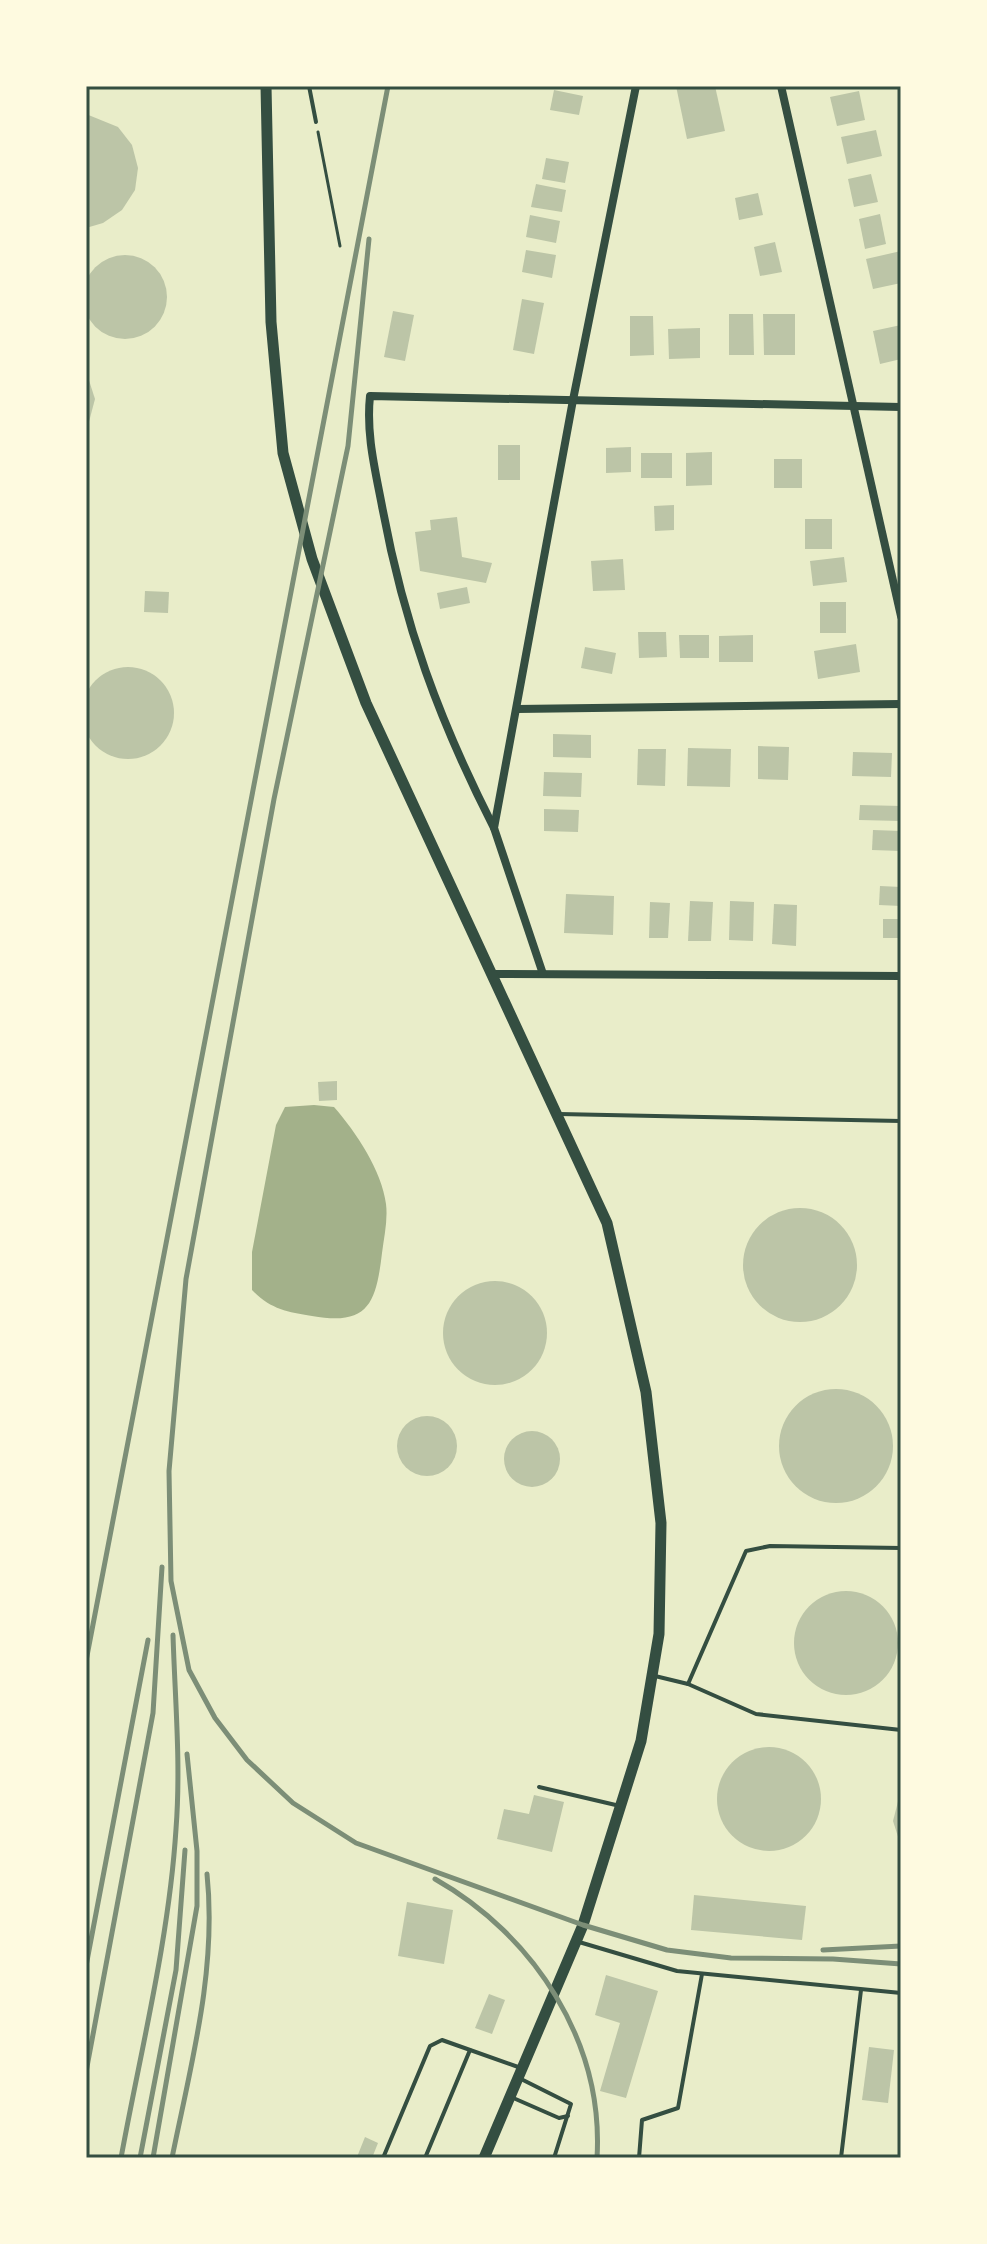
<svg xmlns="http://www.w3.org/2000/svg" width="987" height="2244" viewBox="0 0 987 2244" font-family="'Varela Round',sans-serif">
<rect width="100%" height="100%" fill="#e9edc9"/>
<path fill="#a3b18a" d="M314 1105 334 1107C356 1132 382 1171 386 1204 388 1220 384 1237 382 1253 376 1304 368 1326 312 1316 287 1312 270 1309 252 1290V1252L276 1125 285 1107Z"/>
<g fill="#bcc5a7">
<path d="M676 86H715L725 131 687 139Z"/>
<path d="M554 90 583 96 579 115 550 110Z"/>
<path d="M859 91 865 120 837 126 830 97Z"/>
<path d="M86 114 118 127 132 145 138 168 135 190 122 210 103 223 86 228Z"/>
<path d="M876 130 882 156 847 164 841 137Z"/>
<path d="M546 158 569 162 565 183 542 179Z"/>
<path d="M871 174 878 202 854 207 848 179Z"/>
<path d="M536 184 566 190 562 212 531 207Z"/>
<path d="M758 193 763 215 739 220 735 198Z"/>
<path d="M880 214 886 244 865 249 859 219Z"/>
<path d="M530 215 560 221 556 243 526 237Z"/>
<path d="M775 242 782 272 760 276 754 247Z"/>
<path d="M526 250 556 255 552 278 522 272Z"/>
<path d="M901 251V283L873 289 866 259Z"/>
<circle cx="125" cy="297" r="42"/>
<path d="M522 299 544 303 534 354 513 350Z"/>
<path d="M393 311 414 315 405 361 384 357Z"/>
<path d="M729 314H753L754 355H729Z"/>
<path d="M763 314H795V355H764Z"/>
<path d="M630 316H653L654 355 630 356Z"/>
<path d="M901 325V359L880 364 873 331Z"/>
<path d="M700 328V358L669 359 668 329Z"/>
<path d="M86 371 95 399 86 433Z"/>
<rect x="498" y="445" width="22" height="35"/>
<path d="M631 447V472L606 473V448Z"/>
<path d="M712 452V485L686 486V453Z"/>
<rect x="641" y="453" width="31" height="25"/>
<rect x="774" y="459" width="28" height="29"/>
<path d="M674 505V530L655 531 654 506Z"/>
<path d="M457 517 462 557 492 563 486 583 420 571 415 532 431 530 430 520Z"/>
<rect x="805" y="519" width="27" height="30"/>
<path d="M844 557 847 582 813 586 810 561Z"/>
<path d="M623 559 625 590 593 591 591 561Z"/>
<path d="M467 587 470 603 440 609 437 593Z"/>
<path d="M145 591 169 592 168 613 144 612Z"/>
<rect x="820" y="602" width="26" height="31"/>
<path d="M638 632H666L667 657 639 658Z"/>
<path d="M679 635H709V658H680Z"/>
<path d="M753 635V662H719V636Z"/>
<path d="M856 644 860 672 818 679 814 651Z"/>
<path d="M585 647 616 653 612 674 581 668Z"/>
<circle cx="128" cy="713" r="46"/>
<path d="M553 734 591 735V758L553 757Z"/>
<path d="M758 746 789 747 788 780 758 779Z"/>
<path d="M688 748 731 749 730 787 687 786Z"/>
<path d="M638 749H666L665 786 637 785Z"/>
<path d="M853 752 892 753 891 777 852 776Z"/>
<path d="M544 772 582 773 581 797 543 796Z"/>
<path d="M860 805 901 806V821L859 820Z"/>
<path d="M544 809 579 810 578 832 544 831Z"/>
<path d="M873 830 901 831V851L872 850Z"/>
<path d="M880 886 901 887V906L879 905Z"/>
<path d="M566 894 614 896 613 935 564 933Z"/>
<path d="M690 901 713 902 711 941H688Z"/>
<path d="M730 901 754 902 753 941 729 940Z"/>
<path d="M650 902 670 903 668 938H649Z"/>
<path d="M774 904 797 905 796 946 772 944Z"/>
<rect x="883" y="919" width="18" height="19"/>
<path d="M337 1081V1100L319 1101 318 1082Z"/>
<circle cx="800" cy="1265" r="57"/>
<circle cx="495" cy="1333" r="52"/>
<circle cx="836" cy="1446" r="57"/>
<circle cx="427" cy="1446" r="30"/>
<circle cx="532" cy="1459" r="28"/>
<circle cx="846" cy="1643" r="52"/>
<circle cx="769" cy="1799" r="52"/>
<path d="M901 1790V1846L893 1821Z"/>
<path d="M534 1795 564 1802 552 1852 497 1839 504 1809 529 1814Z"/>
<path d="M694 1895 806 1906 802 1940 691 1930Z"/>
<path d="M407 1902 453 1910 444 1964 398 1956Z"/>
<path d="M606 1975 658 1991 626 2098 600 2091 620 2023 595 2015Z"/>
<path d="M489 1994 505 2000 492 2034 475 2028Z"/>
<path d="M869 2047 894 2050 888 2103 862 2100Z"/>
<path d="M365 2137 378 2143 372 2158 357 2157Z"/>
</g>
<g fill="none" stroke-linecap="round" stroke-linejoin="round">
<path stroke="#344e41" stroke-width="3" d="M318 132 340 246"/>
<g stroke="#344e41" stroke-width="4">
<path d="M309 86 316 122"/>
<path d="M559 1114 901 1121"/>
<path d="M655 1676 688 1684 756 1714 901 1730"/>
<path d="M688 1684 746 1551 770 1546 901 1548"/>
<path d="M539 1787 620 1806"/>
<path d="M579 1942 677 1971 901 1993"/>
<path d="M521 2079 571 2104 554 2158"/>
<path d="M511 2097 559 2118 568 2116"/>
<path d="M383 2158 430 2046 442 2040 521 2068"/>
<path d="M425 2158 470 2050"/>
<path d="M639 2158 642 2120 678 2108 702 1974"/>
<path d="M841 2158 861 1990"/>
</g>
<g stroke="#344e41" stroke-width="8">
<path d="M781 86 901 616"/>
<path d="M517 709 901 704"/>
<path d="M494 828C439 720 404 625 382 506 375 469 366 434 370 396L901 407"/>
<path d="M494 974 901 976"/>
<path d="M543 974 494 828 573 400 636 86"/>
</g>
<path stroke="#344e41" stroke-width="11" d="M266 86 271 322 283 453 312 559 366 703 607 1223 646 1392 661 1523 659 1634 641 1741 583 1925 484 2158"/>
<g stroke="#7c8e77" stroke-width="5">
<path d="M369 239 348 446 274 799 186 1279 169 1471 171 1581 189 1670 215 1718 247 1760 293 1803 356 1843 583 1925 667 1950 731 1958 833 1959 901 1964"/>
<path d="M86 1661 388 86"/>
<path d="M435 1879C534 1935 604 2042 597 2158"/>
<path d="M823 1950 901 1946"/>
<path d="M86 1966 148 1640"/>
<path d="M86 2072 153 1713 162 1567"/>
<path d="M121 2158C141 2049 169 1939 176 1829 181 1764 175 1700 173 1635"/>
<path d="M140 2158 176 1970 185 1850"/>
<path d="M153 2158 197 1906V1851L187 1754"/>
<path d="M172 2158C191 2064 217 1970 207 1874"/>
</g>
</g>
<rect width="987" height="2244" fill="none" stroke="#fefae0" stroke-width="176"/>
<rect x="88" y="88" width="811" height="2068" fill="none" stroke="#344e41" stroke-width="3"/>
</svg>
